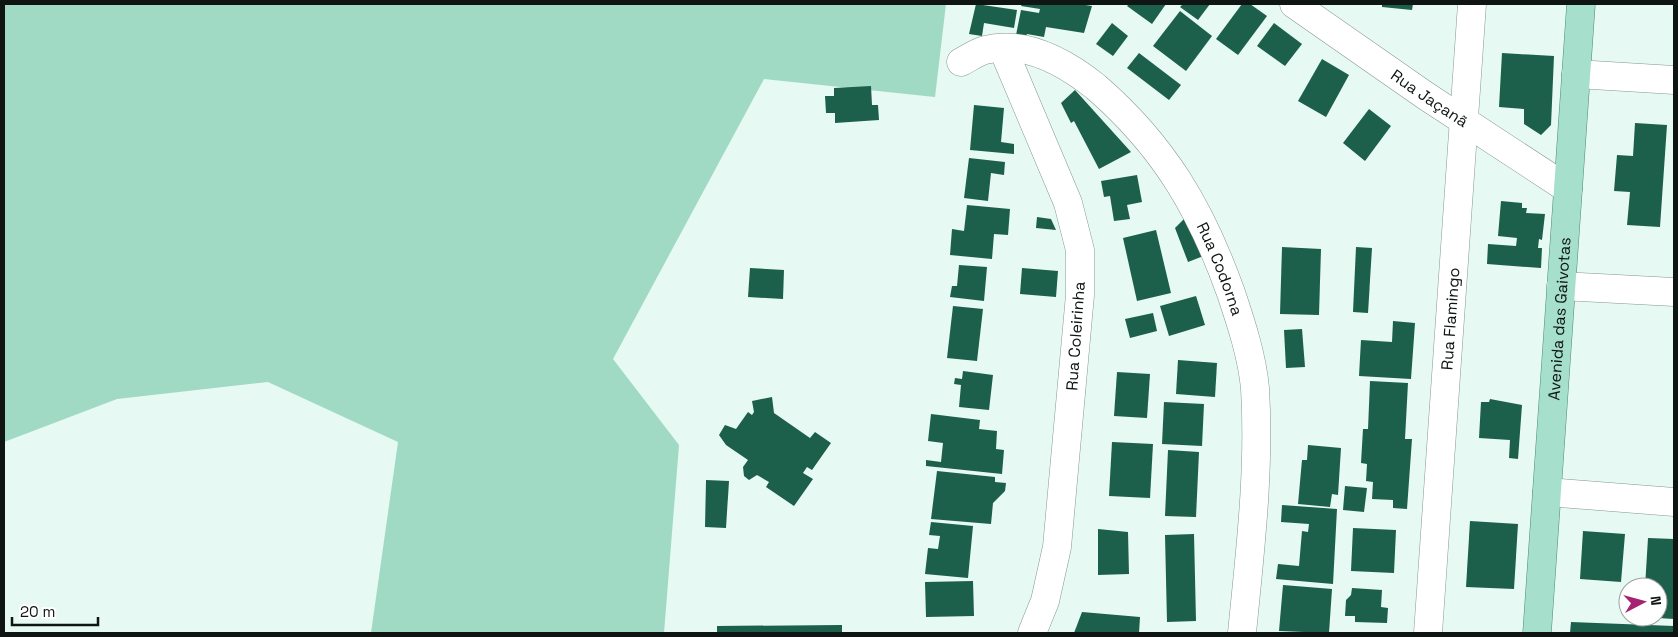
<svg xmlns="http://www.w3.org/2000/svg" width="1678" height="637" viewBox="0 0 1678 637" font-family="'Space Grotesk',sans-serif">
<rect width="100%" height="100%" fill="#e6f9f2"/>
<path fill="#a0d9c4" d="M4 4H946L935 97 764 79 613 359 679 445 664 633H371L398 442 268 382 117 399 4 442Z"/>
<g fill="#1c5f4b">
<path d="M976 4 1017 10 1014 28 984 23 982 36 969 34Z"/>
<path d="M1022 4H1079L1092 6 1084 33 1046 27 1044 37 1027 34 1026 37 1016 35 1021 10 1039 13 1040 9 1021 6Z"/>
<path d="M1129 4H1166L1152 24 1127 6Z"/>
<path d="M1183 4H1210L1198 20 1180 7Z"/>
<path d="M1242 4H1250L1267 16 1238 55 1216 39Z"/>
<path d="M1382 4H1413L1412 10 1382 7Z"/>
<path d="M1180 11 1212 36 1186 71 1153 46Z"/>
<path d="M1112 23 1128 36 1113 56 1096 44Z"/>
<path d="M1274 23 1302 44 1285 66 1257 46Z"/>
<path d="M1139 53 1181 85 1169 100 1127 68Z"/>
<path d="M1502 53 1554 56 1551 125 1541 135 1524 124V109L1499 107Z"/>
<path d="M1322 59 1349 75 1326 117 1298 101Z"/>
<path d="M871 86 872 105H878L879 120 835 123V113H826L825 96H834V88Z"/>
<path d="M1075 90 1131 152 1099 169 1074 121 1071 123 1061 103Z"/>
<path d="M974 105 1004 108 1001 142 1014 144V154L970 150Z"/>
<path d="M1369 109 1391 126 1365 161 1343 143Z"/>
<path d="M1635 123 1667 125 1660 227 1627 225 1630 192 1614 191 1617 155 1633 156Z"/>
<path d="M969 158 1005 162 1004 175 991 173 988 201 964 198Z"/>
<path d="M1137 175 1142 202 1127 205 1130 219 1114 221 1110 196 1104 197 1101 181Z"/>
<path d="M1501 201 1522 203V208H1527L1526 213 1545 214 1542 240 1539 239 1538 248H1542L1541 268 1487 264 1488 244 1516 246 1517 238 1498 236Z"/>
<path d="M967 205 1010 209 1008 235 994 234 992 259 950 255 952 229 964 231Z"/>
<path d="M1190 213 1206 255 1188 262 1175 228Z"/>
<path d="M1037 217 1051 219 1056 230 1036 228Z"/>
<path d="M1156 230 1171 293 1137 301 1123 238Z"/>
<path d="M1282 247 1321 249 1319 315 1280 314Z"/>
<path d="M1356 247 1372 248 1368 313 1353 312Z"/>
<path d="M959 265 987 267 984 301 950 297 952 286H957Z"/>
<path d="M750 268 784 270 783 299 748 297Z"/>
<path d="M1022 268 1058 271 1056 297 1020 294Z"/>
<path d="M1196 296 1205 325 1169 336 1160 306Z"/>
<path d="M953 306 983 309 977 361 947 358Z"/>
<path d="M1153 313 1157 331 1130 338 1125 319Z"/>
<path d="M1393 321 1415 323 1411 379 1359 376 1361 340 1392 342Z"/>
<path d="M1302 329 1305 367 1286 368 1284 330Z"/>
<path d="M1178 360 1217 363 1215 397 1176 394Z"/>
<path d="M963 371 993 375 989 410 959 407 961 385 954 384 955 378 962 379Z"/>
<path d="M1117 372 1150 374 1147 418 1114 416Z"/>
<path d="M1370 381 1408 383 1405 439H1412L1407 509 1393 508V500L1372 499 1373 482 1366 481 1367 464 1361 463 1363 429H1368Z"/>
<path d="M772 397 774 413 810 438 815 432 831 443 812 470 807 467 803 473 813 479 794 506 766 487 769 482 757 475 749 480 744 476 743 467 748 460 726 445 719 435 725 425 736 429 748 412 752 415 754 412 752 401Z"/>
<path d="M1490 399 1522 405 1518 459 1509 458 1510 440 1479 438 1481 402H1489Z"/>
<path d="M1164 402 1204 404 1202 446 1162 444Z"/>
<path d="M931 414 980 420 979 429 997 431 996 449 1004 450 1002 474 926 466V460L941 462 943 443 928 441Z"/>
<path d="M1112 442 1153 444 1150 498 1109 496Z"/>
<path d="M1308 445 1341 448 1338 495 1332 494 1330 507 1298 504 1302 460H1307Z"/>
<path d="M1168 450 1199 452 1196 517 1165 516Z"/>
<path d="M937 471 995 477V482L1006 483 1005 491 993 503 991 524 931 519Z"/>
<path d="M706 480 729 481 726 528 705 527Z"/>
<path d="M1345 486 1367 488 1364 512 1343 510Z"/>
<path d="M1282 505 1337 509 1333 584 1276 579 1278 564 1299 566 1302 531 1308 532 1309 524 1281 522Z"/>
<path d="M1470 521 1518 524 1514 589 1466 587Z"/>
<path d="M931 522 973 526 968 578 925 574 928 548 938 549 940 536 929 535Z"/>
<path d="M1353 528 1396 530 1394 573 1351 571Z"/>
<path d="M1098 529 1128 532 1129 574 1098 575Z"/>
<path d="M1583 531 1625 534 1621 582 1580 579Z"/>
<path d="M1194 534 1196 621 1167 622 1165 535Z"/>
<path d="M1648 538 1674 539V619L1658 618V587H1645Z"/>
<path d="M973 581 974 616 926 617 925 582Z"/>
<path d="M1283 585 1332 589 1329 633 1279 631Z"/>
<path d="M1352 588 1382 590 1381 607 1388 608 1387 623 1355 622V616H1345L1346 600 1351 595Z"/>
<path d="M1082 612 1140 617 1139 633H1074Z"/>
<path d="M1571 622 1674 626V633H1570Z"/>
<path d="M842 625V633H717V626Z"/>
</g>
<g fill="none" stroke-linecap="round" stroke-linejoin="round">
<defs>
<g id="minor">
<path id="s1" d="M1294 4 1426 96 1568 189"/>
<path d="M1003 49 1068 203 1080 250V295L1057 547 1045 601 1032 633"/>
<path id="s2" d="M961 62C969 58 977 52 985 50 1025 40 1066 63 1096 87 1164 146 1201 209 1231 293 1241 323 1252 356 1255 388 1260 470 1250 552 1242 633"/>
<path d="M1576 74 1674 80"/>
<path d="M1561 286 1674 292"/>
<path d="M1547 492 1674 502"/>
<path id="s3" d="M1428 633 1472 4"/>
</g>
<g id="primary">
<path id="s4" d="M1537 633 1581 4"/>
</g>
</defs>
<use href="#minor" stroke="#869790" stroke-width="29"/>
<use href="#primary" stroke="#4a8b75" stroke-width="29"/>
<use href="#minor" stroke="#fff" stroke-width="28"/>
<use href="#primary" stroke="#a6dfcc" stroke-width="28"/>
</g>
<g text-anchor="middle" stroke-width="5" stroke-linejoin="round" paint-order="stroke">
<g font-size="16" fill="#0e1512" stroke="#fff">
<text dy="6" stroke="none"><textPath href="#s1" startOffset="165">Rua Jaçanã</textPath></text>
<text dy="6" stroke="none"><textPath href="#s2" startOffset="371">Rua Codorna</textPath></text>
<text dy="6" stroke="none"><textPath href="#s3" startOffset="315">Rua Flamingo</textPath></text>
<text dy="6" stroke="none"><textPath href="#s4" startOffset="315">Avenida das Gaivotas</textPath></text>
<text transform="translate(1075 336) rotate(-86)" y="6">Rua Coleirinha</text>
</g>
</g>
<rect width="1678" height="637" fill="none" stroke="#0e1512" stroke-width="10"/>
<g transform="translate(1643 602) rotate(84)"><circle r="24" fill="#ffffff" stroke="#9fa1a0"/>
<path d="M0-4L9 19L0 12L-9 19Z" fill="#a62371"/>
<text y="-8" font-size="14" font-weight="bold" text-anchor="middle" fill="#0e1512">N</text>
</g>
<path d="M12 617v8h86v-8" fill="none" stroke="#0e1512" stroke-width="2.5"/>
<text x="20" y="617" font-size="15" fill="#0e1512" stroke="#ffffff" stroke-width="4" paint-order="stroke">20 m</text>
</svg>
